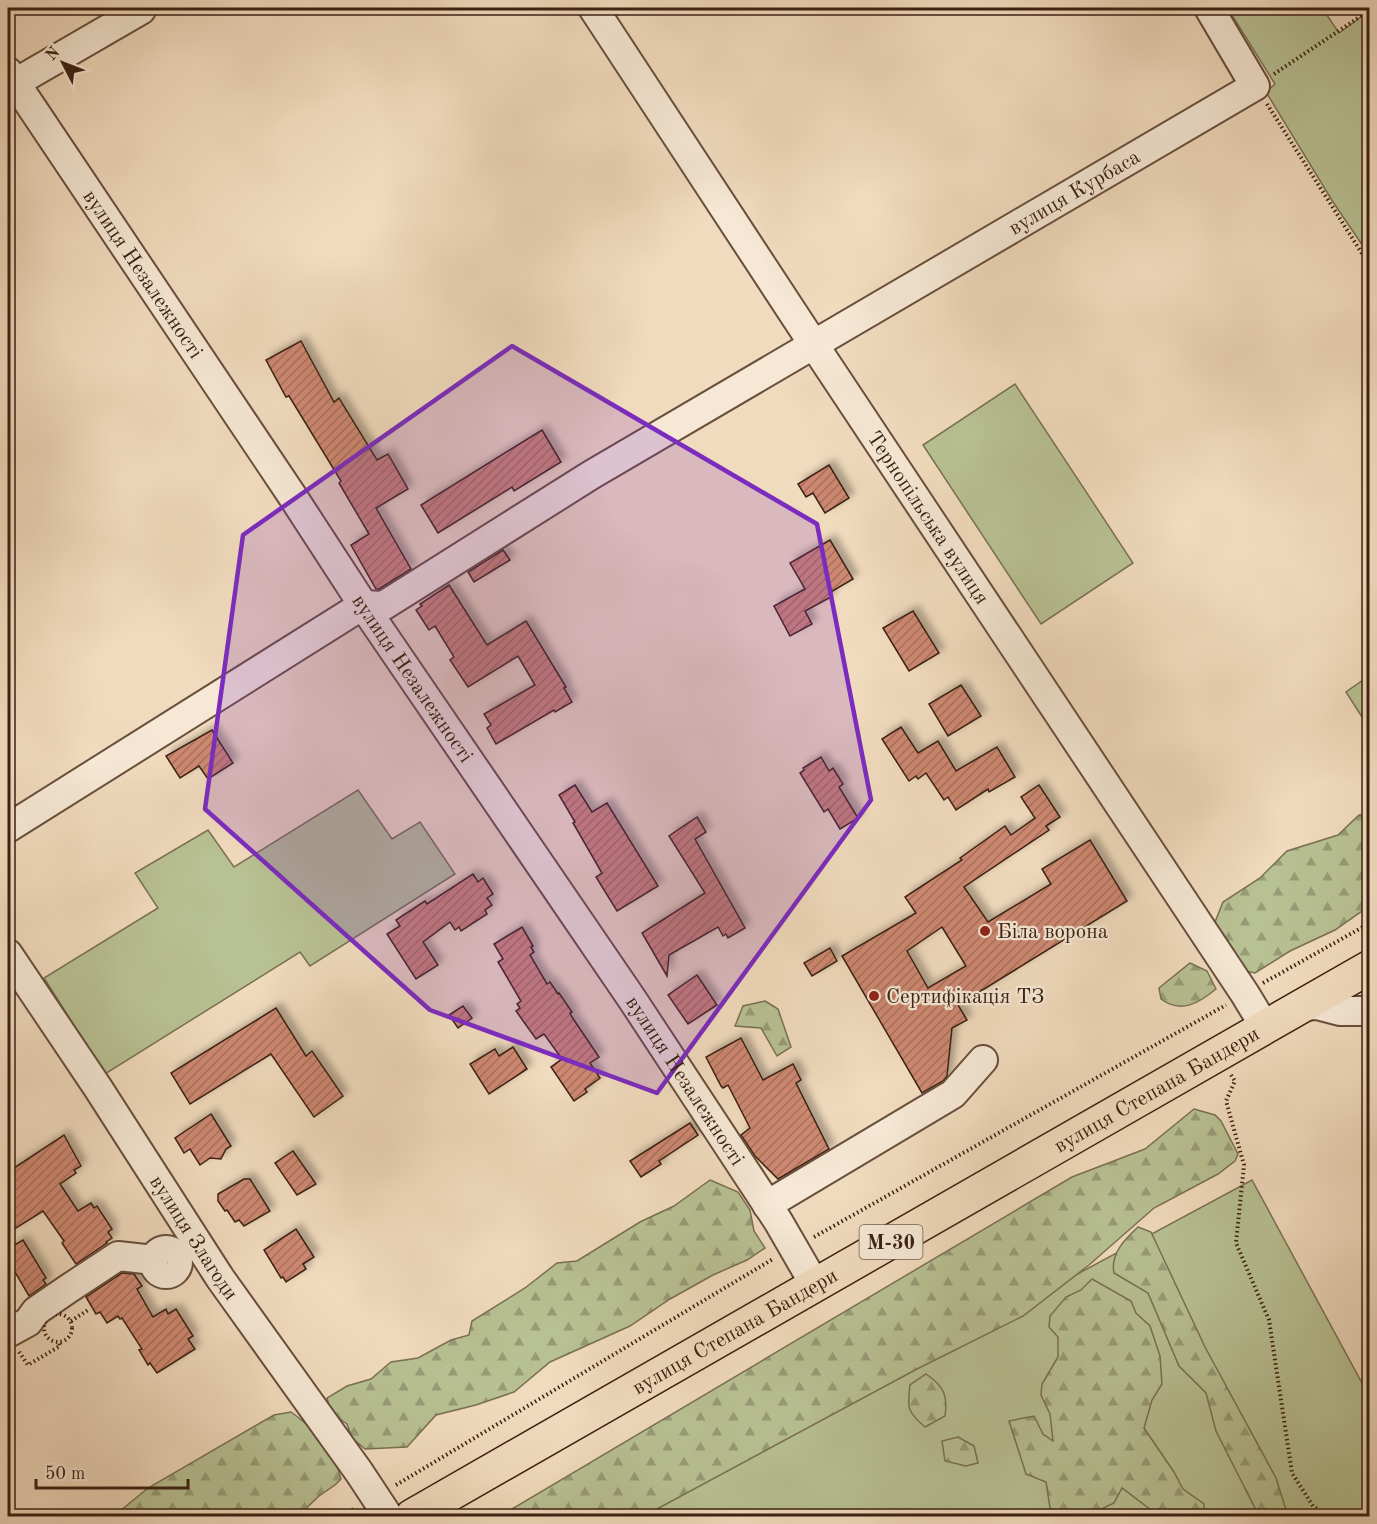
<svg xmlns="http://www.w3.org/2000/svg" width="1377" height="1524" viewBox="0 0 1377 1524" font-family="'Old Standard TT',serif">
<defs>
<pattern id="forest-firs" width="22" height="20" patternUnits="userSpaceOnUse" patternTransform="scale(1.5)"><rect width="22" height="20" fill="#b8c193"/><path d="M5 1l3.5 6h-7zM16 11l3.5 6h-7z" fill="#979c77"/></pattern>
<pattern id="building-hatch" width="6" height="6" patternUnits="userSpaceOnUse" patternTransform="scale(1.5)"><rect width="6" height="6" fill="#ce8872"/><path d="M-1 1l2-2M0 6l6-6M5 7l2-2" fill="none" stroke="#a86f5c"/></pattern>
<filter id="shadow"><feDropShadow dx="5.5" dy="-5.5" stdDeviation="3" flood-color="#0004"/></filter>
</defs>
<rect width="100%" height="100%" fill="#f1dbbe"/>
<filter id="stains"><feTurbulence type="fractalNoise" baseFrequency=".00333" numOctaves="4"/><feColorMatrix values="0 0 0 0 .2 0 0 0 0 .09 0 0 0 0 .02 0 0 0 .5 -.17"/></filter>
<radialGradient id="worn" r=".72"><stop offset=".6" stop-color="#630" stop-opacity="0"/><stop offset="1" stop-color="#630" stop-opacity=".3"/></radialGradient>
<g fill="#b8c193" stroke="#797052" stroke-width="1.5">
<path d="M1235 8H1322L1339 33 1369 11V255L1333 202 1266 92 1275 84 1230 12Z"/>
<path d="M1015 384 1133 563 1041 624 923 445Z"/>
<path d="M1369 676V728L1346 692Z"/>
<path d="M358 790 392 839 420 822 455 874 310 966 300 952 105 1074 44 978 158 908 135 873 208 830 234 867Z"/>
<path d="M1252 1180 1369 1396V1516H631L695 1480Z"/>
</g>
<g fill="url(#forest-firs)" stroke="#797052" stroke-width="1.5">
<path d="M1369 814V906L1335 930 1290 951 1255 973 1240 970 1211 932 1223 902 1260 878 1287 851 1338 835 1359 815Z"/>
<path d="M1190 963 1207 971 1216 989C1199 1003 1181 1014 1161 999L1159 988Z"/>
<path d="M765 1001 778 1009 791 1047 777 1056 761 1028 735 1026 743 1006Z"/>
<path d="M1194 1109 1215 1115 1221 1121 1238 1154 1235 1161 1218 1174 1154 1208 1089 1265 1023 1316 917 1369 644 1516H500L1072 1177 1145 1149Z"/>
<path d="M710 1180 738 1192 750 1210 754 1231 765 1248 747 1260 713 1275 670 1299 630 1326 550 1362 514 1392 476 1405 436 1415 407 1447 365 1449 352 1438 347 1424 331 1413 327 1398 347 1386 371 1379 391 1362 418 1358 451 1340 469 1335 472 1321 525 1288 557 1263 577 1261 640 1222 674 1206Z"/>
<path d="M1138 1227 1151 1232 1205 1347 1276 1478 1288 1516H1259L1216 1431 1206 1393 1179 1366 1148 1293 1114 1273C1110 1254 1125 1239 1138 1227Z"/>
<path d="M1092 1279 1131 1301 1136 1313 1150 1326 1160 1356 1162 1384 1152 1400 1144 1428 1174 1472 1183 1489 1204 1504V1516H1159L1122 1488 1114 1503 1087 1516 1051 1514 1046 1482 1026 1474 1009 1421 1034 1416 1043 1434 1053 1441 1050 1414 1041 1395 1042 1384 1058 1357V1337L1049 1327 1050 1316 1066 1297 1081 1290Z"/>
<path d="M926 1374C944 1386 948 1396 945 1416L925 1427C907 1412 907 1407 910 1385Z"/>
<path d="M291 1412C313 1427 335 1453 341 1479L335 1485 319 1496 298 1516H114L148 1488 274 1415Z"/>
<path d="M958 1437 974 1446 978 1463 966 1466 945 1461 942 1441Z"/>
</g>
<g fill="url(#building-hatch)" stroke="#3a2012" stroke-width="1.5" fill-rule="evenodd" filter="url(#shadow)">
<path d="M301 341 334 402 339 398 377 460 388 454 408 489 376 508 411 569 379 589H376L351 545 369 534 339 483 341 481 289 396 286 397 266 360Z"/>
<path d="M542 430 561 462 514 491 512 487 438 533 421 505Z"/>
<path d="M829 465 849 498 825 513 813 493 806 497 798 484Z"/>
<path d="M830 540 853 579 829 593 831 597 805 611 812 624 790 636 774 606 805 589 790 563Z"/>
<path d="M503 550 510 560 474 582 468 572Z"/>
<path d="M449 585 487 645 526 621 566 687 564 688 572 702 555 712 554 710 496 744 487 728 491 725 484 714 535 685 518 656 468 687 450 660 454 657 435 626 429 630 416 610 422 606 420 604Z"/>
<path d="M913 611 939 653 909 671 883 628Z"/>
<path d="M961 685 981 716 948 736 929 704Z"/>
<path d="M901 727 918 753 938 741 956 771 997 747 1015 777 989 792 988 789 956 810 948 797 944 800 926 773 918 779 916 776 909 781 882 739Z"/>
<path d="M212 730 233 763 208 779 199 766 180 778 166 756Z"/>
<path d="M821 757 829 771 833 768 843 784 839 787 858 818 840 829 828 809 824 812 800 773 804 770 803 768Z"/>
<path d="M575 785 592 812 607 803 658 886 617 911 596 877 602 873 573 823 575 822 559 795Z"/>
<path d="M1039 785 1060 817 1046 826 1049 830 964 887 988 922 1051 884 1042 869 1090 840 1127 901 958 1005 967 1020 952 1028 947 1076 943 1081 922 1093 842 956 916 913 905 897 962 860 960 858 1005 826 1011 835 1035 818 1021 797ZM942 927 966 966 928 988 907 951Z"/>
<path d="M697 817 706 832 695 839 745 928 728 938 726 934 723 936 718 927 669 955 667 976 642 933 705 893 669 836Z"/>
<path d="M473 874 478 882 483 878 493 894 487 898 492 905 485 910 487 914 461 931 459 927 455 930 450 922 423 942 438 965 416 979 387 934 400 926 396 920 425 901 427 904Z"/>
<path d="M522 927 533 946 531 947 534 952 530 955 547 984 550 982 558 994 559 993 572 1012 570 1013 572 1017 599 1057 590 1063 600 1078 585 1089 587 1092 574 1101 551 1067 562 1059 544 1034 536 1039 516 1011 520 1008 517 1004 521 1001 498 962 503 959 494 944Z"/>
<path d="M830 948 837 961 812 976 804 963Z"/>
<path d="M697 975 717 1005 688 1024 668 995Z"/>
<path d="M463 1006 472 1018 458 1028 449 1015Z"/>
<path d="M276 1008 306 1056 312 1051 343 1096 314 1117 271 1054 190 1104 171 1073Z"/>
<path d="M741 1038 763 1080 793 1064 801 1080 796 1083 829 1149 778 1179 755 1156 741 1135 750 1128 728 1085 723 1088 721 1086 706 1057Z"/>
<path d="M513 1047 527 1069 489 1094 470 1064 495 1049 499 1056Z"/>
<path d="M211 1114 231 1146 226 1149 221 1159 210 1158 200 1165 190 1149 184 1153 175 1138Z"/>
<path d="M690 1123 698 1135 659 1161 661 1164 641 1177 630 1161Z"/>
<path d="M64 1135 81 1166 74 1170 76 1173 60 1184 78 1211 91 1203 94 1208 97 1206 112 1229 108 1232 112 1238 106 1242 107 1243 76 1264 62 1243 64 1241 43 1211 8 1233V1172Z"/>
<path d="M293 1151 316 1184 297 1195 275 1163Z"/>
<path d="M244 1179H250L270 1211 244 1226 239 1220 235 1222 227 1210 225 1211 218 1201V1194Z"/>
<path d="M296 1229 314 1257 303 1264 306 1269 286 1282 283 1277 281 1278 264 1250Z"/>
<path d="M23 1240 46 1278 43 1280 46 1284 29 1296 8 1260V1249Z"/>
<path d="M122 1273 134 1274 142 1286 137 1289 153 1317 166 1309 168 1314 176 1309 193 1336 188 1339 195 1349 157 1373 150 1363 148 1365 139 1350 142 1349 122 1318 120 1319 118 1316 107 1323 100 1312 96 1314 86 1297Z"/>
</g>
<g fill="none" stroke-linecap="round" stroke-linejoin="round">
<defs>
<g id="minor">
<path id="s1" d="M593 8 814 345 1245 994 1265 1027"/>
<path id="s2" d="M8 72 293 497 371 617 632 999 778 1221 815 1285"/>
<path d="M15 83 141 10"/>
<path id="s3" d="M8 828 363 605 383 606 591 475 1255 86 1209 8"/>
<path id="s4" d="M8 954 98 1088 220 1278 359 1472 388 1516"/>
<path d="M1303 1006 1317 1005 1340 1011H1370"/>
<path d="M767 1205 953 1094 983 1060"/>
<circle cx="166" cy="1262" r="12"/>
<path d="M8 1333 28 1322 36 1311 68 1289 118 1256 154 1260"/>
</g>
<g id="highway">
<path id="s5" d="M412 1516 1370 967"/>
</g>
</defs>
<use href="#minor" stroke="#684f3d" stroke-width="32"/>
<use href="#highway" stroke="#3a2012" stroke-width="36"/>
<g stroke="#3a2012" stroke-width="4" stroke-dasharray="1.5 3" stroke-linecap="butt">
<path d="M1274 74 1370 10"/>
<path d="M1267 104 1370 266"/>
<path d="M1263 983 1370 923"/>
<path d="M1231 1075 1235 1081 1226 1101 1244 1165 1236 1243 1269 1320 1292 1473 1313 1506 1328 1516"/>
<path d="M814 1237 1226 1005"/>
<circle cx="58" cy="1328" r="14"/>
<path d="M71 1321 88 1310"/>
<path d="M19 1352 28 1365 60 1346 59 1343"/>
<path d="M396 1485 773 1259"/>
<path d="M340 1516 356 1508"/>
</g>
<use href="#minor" stroke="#f6e8d5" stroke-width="28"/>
<use href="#highway" stroke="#f1dbbe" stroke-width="33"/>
</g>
<path fill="#7b2cbf" fill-opacity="0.2" stroke="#7b2cbf" stroke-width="4.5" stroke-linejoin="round" d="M512 346 817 524 871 800 657 1093 430 1010 205 809 243 535Z"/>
<g fill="#8f2418" stroke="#f6e8d5" stroke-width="2">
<circle cx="985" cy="931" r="6"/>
<circle cx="874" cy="996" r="6"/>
</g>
<g text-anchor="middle" stroke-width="4.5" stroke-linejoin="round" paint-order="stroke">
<rect fill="#f6e8d5" stroke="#725c4c" stroke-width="1.5" x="859.5" y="1225" width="63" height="34" rx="4.5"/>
<g font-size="20" font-weight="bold" fill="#3a2012">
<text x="891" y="1249">М-30</text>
</g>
<g font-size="21" fill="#3a2012" stroke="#f6e8d5">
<text dy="7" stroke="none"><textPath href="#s3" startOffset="1245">вулиця Курбаса</textPath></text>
<text dy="7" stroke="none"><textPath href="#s2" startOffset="243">вулиця Незалежності</textPath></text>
<text dy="7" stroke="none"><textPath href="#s1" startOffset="610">Тернопільська вулиця</textPath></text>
<text dy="7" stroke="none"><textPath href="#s2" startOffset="729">вулиця Незалежності</textPath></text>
<text dy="7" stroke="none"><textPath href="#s2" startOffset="1215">вулиця Незалежності</textPath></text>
<text dy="7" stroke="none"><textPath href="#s5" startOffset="858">вулиця Степана Бандери</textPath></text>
<text dy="7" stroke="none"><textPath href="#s4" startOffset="339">вулиця Злагоди</textPath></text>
<text dy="7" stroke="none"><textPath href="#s5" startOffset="372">вулиця Степана Бандери</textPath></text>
</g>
<g font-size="21" fill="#3a2012" stroke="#f6e8d5" text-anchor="start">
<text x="997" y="938">Біла ворона</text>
<text x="886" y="1003">Сертифікація ТЗ</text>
</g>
</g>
<rect width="1377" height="1524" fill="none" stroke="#f1dbbe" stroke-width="30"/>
<rect x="9" y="9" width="1359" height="1506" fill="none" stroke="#3a2012" stroke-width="3"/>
<rect x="15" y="15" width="1347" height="1494" fill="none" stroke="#3a2012" stroke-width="1.5"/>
<g transform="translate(63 63) rotate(312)" stroke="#f6e8d5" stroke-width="4.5" paint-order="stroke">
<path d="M0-4.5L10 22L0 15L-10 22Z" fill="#3a2012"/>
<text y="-9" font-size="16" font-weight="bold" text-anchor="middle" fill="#3a2012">N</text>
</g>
<path d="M36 1479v9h152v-9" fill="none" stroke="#3a2012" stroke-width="3"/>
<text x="45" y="1479" font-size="18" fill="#3a2012" stroke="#f6e8d5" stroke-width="4.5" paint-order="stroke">50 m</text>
<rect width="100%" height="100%" filter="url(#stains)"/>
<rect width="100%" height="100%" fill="url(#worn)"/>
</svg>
